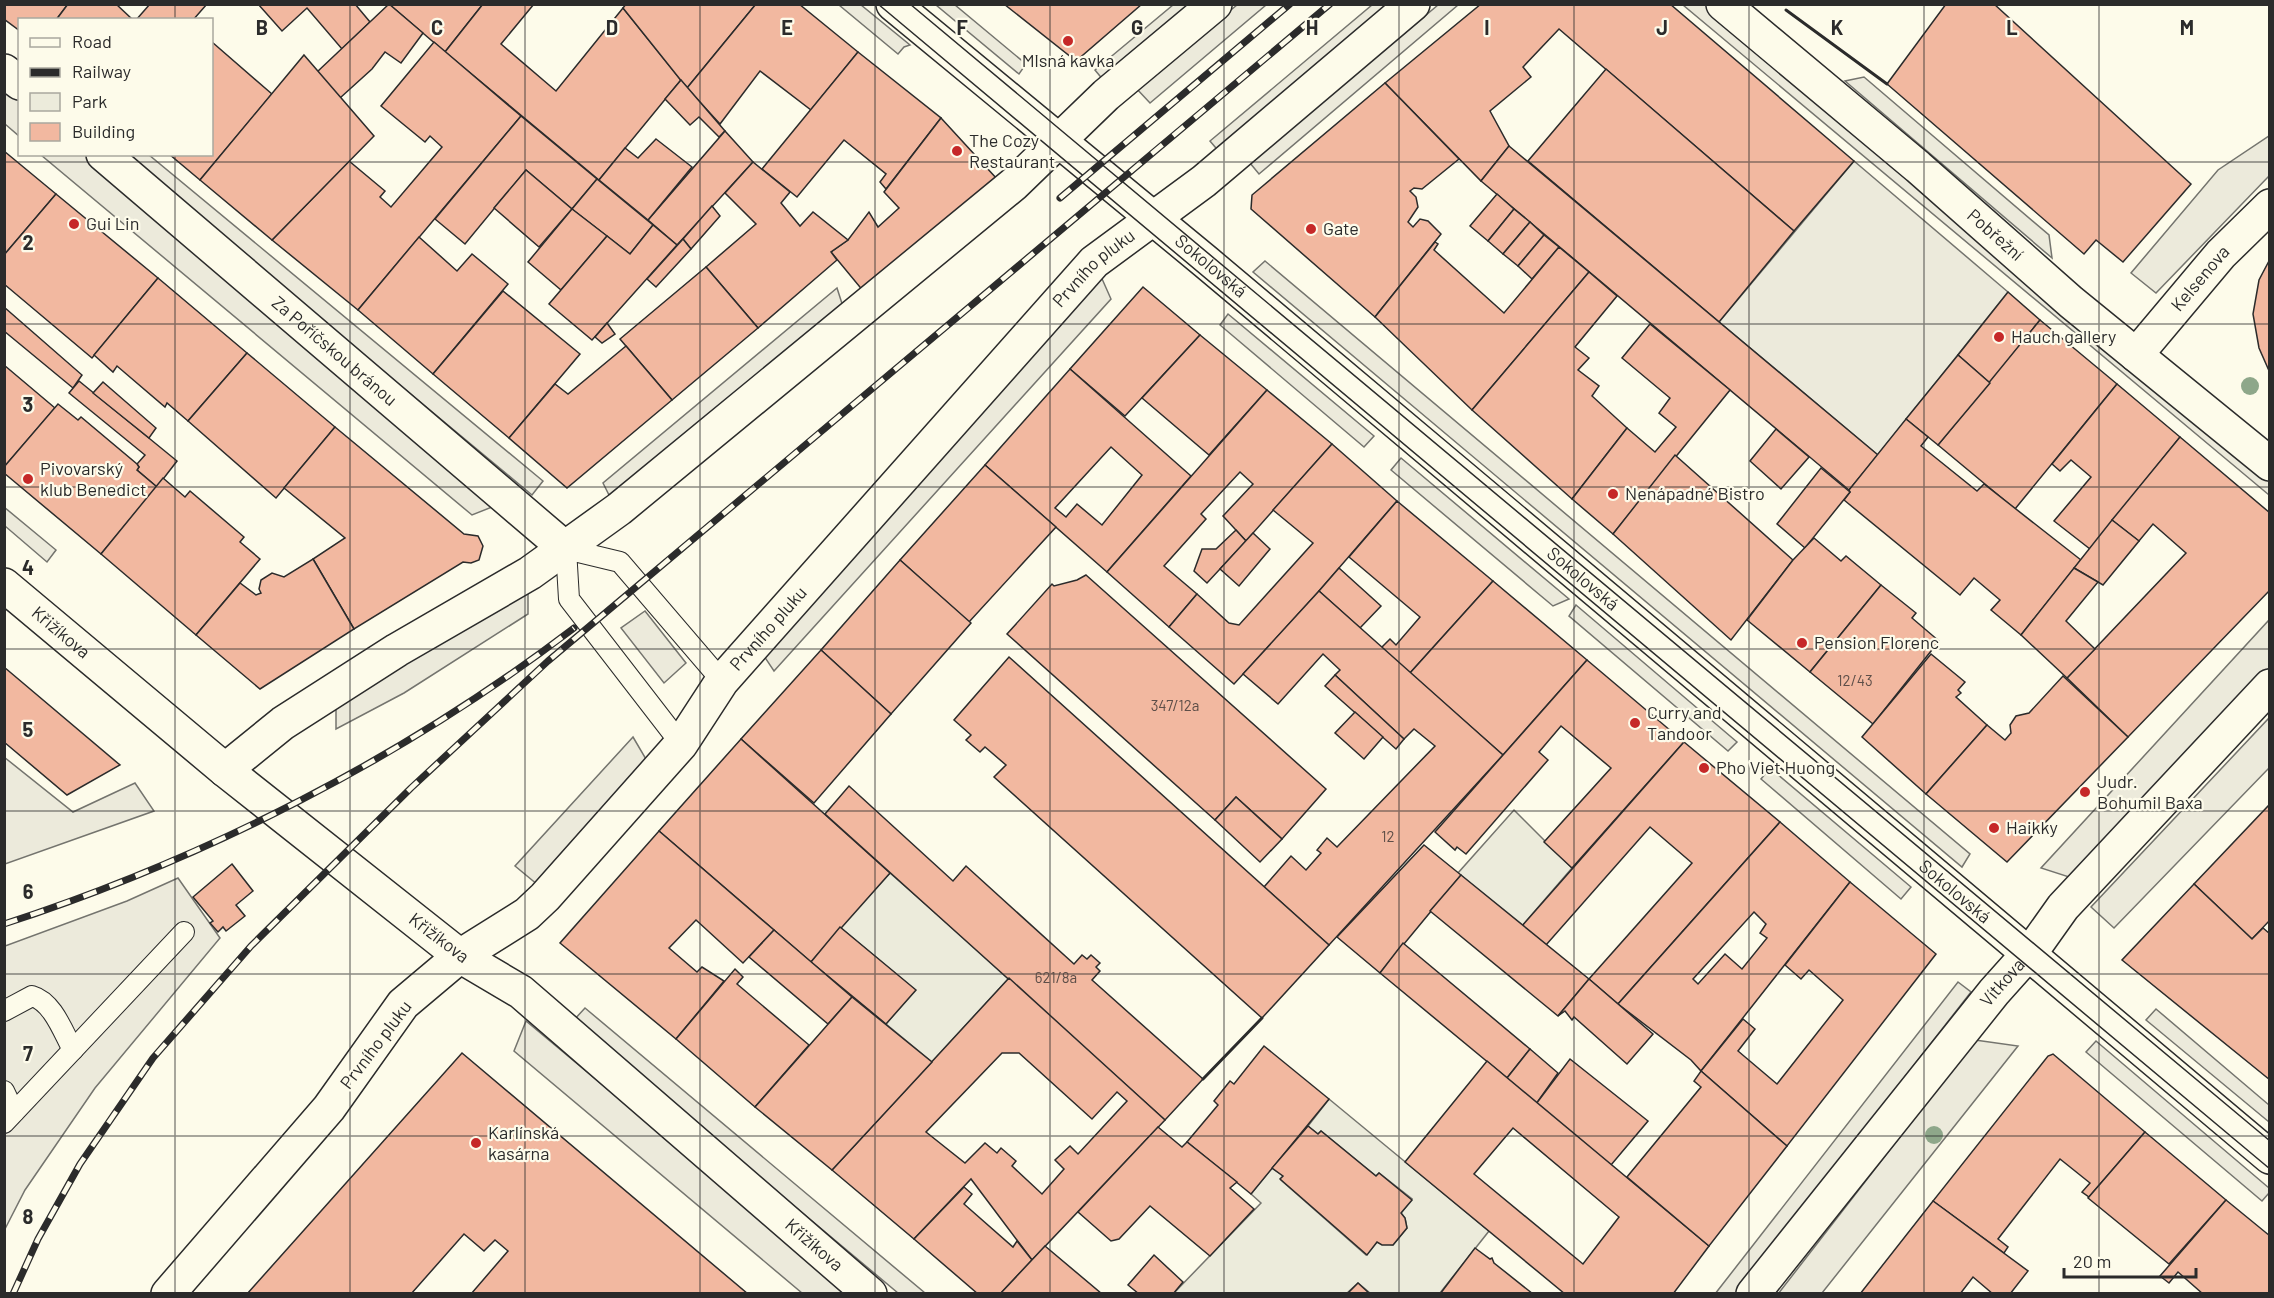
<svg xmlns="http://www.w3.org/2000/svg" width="2274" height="1298" viewBox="0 0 2274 1298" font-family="Barlow,sans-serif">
<rect width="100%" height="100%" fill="#fdfbea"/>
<g fill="#ecebdb" stroke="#74746e" stroke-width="1.5">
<path d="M1514 810 1572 868 1522 926 1458 873Z"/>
<path d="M890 873 1009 978 932 1062 886 1024 915 990 840 927Z"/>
<path d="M1329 1099 1489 1231 1440 1293H1370L1358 1283 1347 1293 1173 1294 1261 1203 1251 1194 1272 1168 1283 1176 1281 1180 1366 1255 1377 1242 1393 1245 1407 1228 1405 1218 1401 1213 1412 1199 1379 1173 1376 1176 1321 1131 1318 1134 1308 1126Z"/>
</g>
<g fill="#eceadb" stroke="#74746e" stroke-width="1.5">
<path d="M839 5H861L910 45 904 47 898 54Z"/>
<path d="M936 5H955L1026 64 1019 74Z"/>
<path d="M1173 5H1194L1104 81 1095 70Z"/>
<path d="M1237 5H1266L1150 103 1136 88Z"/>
<path d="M1372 5H1398L1221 154 1210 141Z"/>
<path d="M1438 5H1458L1259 174 1250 163Z"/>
<path d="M1683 5H1707L2269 477V495Z"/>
<path d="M1864 77 2049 235 2052 258 1845 81Z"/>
<path d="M4 86 19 99V136L5 124Z"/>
<path d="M2269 136V176L2156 293 2131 273 2218 170Z"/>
<path d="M41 155H86L502 503 472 515Z"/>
<path d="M123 155H149L543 481 532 495Z"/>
<path d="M1854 161 2008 292 1878 455 1719 322Z"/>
<path d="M1265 261 1970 854 1962 867 1253 272Z"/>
<path d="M1099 272 1111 299 774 671 758 647Z"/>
<path d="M837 288 846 316 616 509 603 483Z"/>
<path d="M1228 314 1374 436 1364 447 1220 325Z"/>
<path d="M1401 458 1569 599 1553 606 1391 470Z"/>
<path d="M4 507 56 550 47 562 5 526Z"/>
<path d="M528 578V614L404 693 336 729V698Z"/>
<path d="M1576 605 1737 742 1728 751 1569 616Z"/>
<path d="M645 611 686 663 664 683 621 628Z"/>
<path d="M2269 620V668L2072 878 2041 868Z"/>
<path d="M2269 718V768L2114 928 2091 907Z"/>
<path d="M633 737 650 766 538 885 515 866Z"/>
<path d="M4 757 73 812 135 783 154 811 5 864Z"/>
<path d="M1770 768 1911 887 1901 899 1761 779Z"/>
<path d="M178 878 220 938 95 1088 25 1190 5 1229V946L127 901Z"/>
<path d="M1958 982 1971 992 1736 1293 1715 1294Z"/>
<path d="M585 1008 925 1293H898L573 1021Z"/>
<path d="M2156 1009 2269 1105V1122L2146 1020Z"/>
<path d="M526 1021 852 1293H802L514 1051Z"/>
<path d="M1975 1040 2018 1046 1822 1293 1778 1294Z"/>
<path d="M2096 1041 2269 1188V1193L2262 1201 2086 1052Z"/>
</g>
<g fill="#f2b8a0" stroke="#2b2b2b" stroke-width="1.5" fill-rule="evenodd">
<path d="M4 4H68L56 20H20V31L4 19Z"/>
<path d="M68 4H116L133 20H56Z"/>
<path d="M150 4H207L193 20H136Z"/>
<path d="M258 4H355L370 22 342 49 307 8 282 31Z"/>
<path d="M389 4H483L445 52Z"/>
<path d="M389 4 423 33 401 63 385 52 372 69 340 98 317 72Z"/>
<path d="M483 4H534L501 44 556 91 623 8 681 80 599 180 445 52Z"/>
<path d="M626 4H756L687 88 623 8Z"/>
<path d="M756 4H799L858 52 811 110 760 71 720 124 687 88Z"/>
<path d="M1004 4H1142L1076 61Z"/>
<path d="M1481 4H1670L1854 161 1794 231 1559 29 1523 67 1531 77 1490 111 1509 146 1481 181 1385 83Z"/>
<path d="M1946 4H1994L2191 184 2123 262 2096 240 2084 254 1887 84Z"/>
<path d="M212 42 272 94 200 180 169 154H212Z"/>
<path d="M434 42 521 116 358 310 272 240 349 161 385 191 380 197 391 207 442 147 430 136 425 142 381 106Z"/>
<path d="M858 52 941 118 886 189 880 182 886 174 844 140 797 197 762 169Z"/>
<path d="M304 55 374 136 272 240 200 180Z"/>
<path d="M1606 69 1794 231 1719 322 1528 161Z"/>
<path d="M681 80 725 131 719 137 699 117 690 125 665 99Z"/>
<path d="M1385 83 1459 159 1422 189 1414 188 1410 191 1416 197 1418 207 1408 222 1413 227 1420 219 1428 221 1441 234 1375 317 1251 209 1252 195Z"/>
<path d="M521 116 597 179 572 209 526 170 465 244 435 219Z"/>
<path d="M941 118 997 179 864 292 831 252 848 240 869 212 878 227 899 208 884 192Z"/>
<path d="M725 131 753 162 677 245 648 220Z"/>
<path d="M656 139 692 167 648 220 599 180 625 148 638 158Z"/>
<path d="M1509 146 1878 455 1849 490 1481 181Z"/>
<path d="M4 151 56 194 4 255Z"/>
<path d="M753 162 790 192 781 203 800 226 813 212 848 240 831 252 837 260 758 328 706 267 756 224 725 193Z"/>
<path d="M526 170 572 209 539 247 494 208Z"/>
<path d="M597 179 653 225 630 254 572 209Z"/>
<path d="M56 194 158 278 92 358 4 284V255Z"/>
<path d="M1497 194 1514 209 1488 241 1470 226Z"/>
<path d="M712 206 720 216 691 249 683 239Z"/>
<path d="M572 209 607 236 561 290 528 262Z"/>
<path d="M1514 209 1530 222 1503 254 1488 241Z"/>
<path d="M1530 222 1544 235 1518 266 1503 254Z"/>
<path d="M653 225 677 245 592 340 549 304 607 236 630 254Z"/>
<path d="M1544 235 1559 247 1532 279 1518 266Z"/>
<path d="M419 237 457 271 472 254 508 284 433 374 358 310Z"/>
<path d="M683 239 691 249 656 287 647 279Z"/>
<path d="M1435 242 1438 244 1434 250 1504 313 1559 247 1589 272 1472 410 1375 317Z"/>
<path d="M2270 259V373L2259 348 2253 314 2259 280Z"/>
<path d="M706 267 758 328 672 400 620 339Z"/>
<path d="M1589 272 1617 296 1575 347 1589 358 1578 370 1599 386 1592 396 1627 428 1572 499 1472 410Z"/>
<path d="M158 278 247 353 188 421 167 403 165 407 117 366 113 372 94 355Z"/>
<path d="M1143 287 1200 335 1125 416 1070 369Z"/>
<path d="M503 291 580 354 509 438 433 374Z"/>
<path d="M2008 292 2040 320 1990 383 1958 355Z"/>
<path d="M4 307 82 375 73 388 4 331Z"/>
<path d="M2040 320 2117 384 2015 509 1938 445Z"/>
<path d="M607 323 615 334 602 343 595 337Z"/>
<path d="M1650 324 1730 390 1613 534 1572 499 1627 428 1655 452 1676 427 1659 413 1670 398 1622 358Z"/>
<path d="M1200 335 1267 390 1209 455 1142 398Z"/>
<path d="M626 346 672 400 567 488 509 438 555 384 568 394Z"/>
<path d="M247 353 335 427 276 498 188 421Z"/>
<path d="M1958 355 1990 383 1938 445 1906 419Z"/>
<path d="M4 365 55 408 4 467Z"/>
<path d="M1070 369 1191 476 1107 572 985 465ZM1111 447 1142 475 1102 525 1077 504 1066 517 1055 508Z"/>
<path d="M79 381 177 461 157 487 137 470 139 467 137 464 145 455 69 393Z"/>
<path d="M103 382 156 428 149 438 93 393Z"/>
<path d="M2117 384 2180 437 2090 549 2054 521 2091 477 2071 460 2060 471 2052 464Z"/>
<path d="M1267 390 1332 444 1246 541 1223 516 1253 484 1240 472 1201 514 1206 519 1164 566 1197 594 1169 627 1107 572Z"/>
<path d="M58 404 78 420 81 417 137 464 139 467 137 470 157 487 101 554 4 473V467Z"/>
<path d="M1906 419 1928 437 1921 446 1977 491 1984 484 2081 560 2021 635 1991 610 2000 600 1974 578 1960 595 1844 500 1850 492 1849 490Z"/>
<path d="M335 427 464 534 478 536 483 546 479 560 471 563 463 562 354 629 313 559 345 538 284 488Z"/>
<path d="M1776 429 1809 457 1781 489 1750 461Z"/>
<path d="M2180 437 2270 513V590L2128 737 2067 678 2186 553 2153 524 2139 541 2112 520Z"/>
<path d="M1332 444 1397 501 1319 591 1234 684 1169 627 1197 594 1229 623 1239 625 1313 543 1273 510Z"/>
<path d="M1675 455 1793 560 1731 640 1613 534Z"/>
<path d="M985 465 1056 527 969 622 900 560Z"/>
<path d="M1821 468 1850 492 1805 548 1777 524Z"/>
<path d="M163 478 185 497 190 491 244 537 240 542 260 559 196 635 101 554Z"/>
<path d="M1397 501 1493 581 1410 673 1381 648 1390 639 1396 645 1420 617 1349 557Z"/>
<path d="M2112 520 2139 541 2103 585 2074 568Z"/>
<path d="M1236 530 1246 541 1207 583 1194 571 1202 549H1216Z"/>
<path d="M1253 533 1270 549 1239 586 1220 569Z"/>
<path d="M1814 538 1841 561 1846 556 1881 585 1810 672 1747 620 1793 560Z"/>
<path d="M313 559 354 629 260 689 196 635 240 583 256 595 261 593 259 589 261 580 272 573 284 577Z"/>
<path d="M900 560 971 623 891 714 821 650Z"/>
<path d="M1339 568 1381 606 1360 628 1319 591Z"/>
<path d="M2074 568 2098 582 2066 621 2095 649 2067 678 2021 635Z"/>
<path d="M1086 575 1326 789 1282 839 1236 797 1215 820 1007 634 1052 584 1054 586 1077 580Z"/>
<path d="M1493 581 1587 660 1503 755 1410 673Z"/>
<path d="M1881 585 1916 613 1912 618 1939 641 1873 724 1810 672Z"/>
<path d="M1319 591 1503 755 1329 945 1264 887 1291 856 1306 870 1321 853 1317 850 1327 838 1337 847 1435 746 1414 729 1404 739 1335 675 1340 670 1323 654 1278 704 1243 674Z"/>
<path d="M821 650 891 714 814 803 741 739Z"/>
<path d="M1931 654 1965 682 1958 690 1961 693 1956 697 1987 725 1926 794 1862 737Z"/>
<path d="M1009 657 1329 945 1262 1018 994 777 1006 765 985 747 980 752 966 740 971 735 954 720Z"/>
<path d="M1587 660 1684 742 1572 868 1544 842 1611 768 1561 726 1539 752 1548 760 1466 854 1457 847 1455 850 1435 832Z"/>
<path d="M4 667 120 765 67 795 4 742Z"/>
<path d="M1335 675 1404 739 1396 749 1325 686Z"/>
<path d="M2063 676 2128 737 2007 862 1926 794 1987 725 2005 740 2011 733 2010 725 2016 716 2029 713Z"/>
<path d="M1355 712 1383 737 1364 759 1335 733Z"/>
<path d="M741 739 890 873 811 962 659 831Z"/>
<path d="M1684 742 1780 822 1618 1004 1589 979 1692 863 1650 827 1546 945 1522 926Z"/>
<path d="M849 786 953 881 966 866 1074 964 1082 955 1087 959 1091 955 1100 963 1096 967 1100 971 1092 980 1203 1079 1165 1120 825 814Z"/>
<path d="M1236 797 1282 839 1260 862 1215 820Z"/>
<path d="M2270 804V920L2252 939 2194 884Z"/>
<path d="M1780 822 1850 882 1701 1071 1691 1060 1618 1004ZM1754 912 1766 924 1760 933 1767 938 1742 969 1725 954 1698 984 1693 979Z"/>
<path d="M659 831 774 930 743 963 696 920 669 948 697 972 702 967 724 981 676 1039 560 943Z"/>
<path d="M1424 845 1461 875 1380 973 1337 937Z"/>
<path d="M232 864 253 891 236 905 245 916 226 931 223 927 218 932 210 923 213 921 193 897Z"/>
<path d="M1461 875 1589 979 1558 1016 1430 911Z"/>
<path d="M1850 882 1936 954 1787 1146 1701 1071 1743 1019 1755 1029 1738 1051 1777 1084 1843 1000 1809 970 1801 979 1785 965Z"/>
<path d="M2194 884 2252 939 2263 928 2270 934V1080L2122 960Z"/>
<path d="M840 927 916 990 886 1024 811 962Z"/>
<path d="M774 930 852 997 828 1024 749 957Z"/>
<path d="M1403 943 1530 1049 1507 1078 1380 973Z"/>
<path d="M735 969 743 977 737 984 809 1045 755 1107 676 1039Z"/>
<path d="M1009 978 1165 1120 1032 1260 971 1179 914 1239 832 1170ZM1002 1053H1019L1092 1119 1117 1092 1127 1101 1078 1154 1070 1146 1055 1160 1064 1169 1042 1194 1012 1166 1016 1161 1001 1148 997 1153 985 1143 965 1163 926 1132Z"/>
<path d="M1589 979 1653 1034 1627 1064 1574 1017 1572 1020 1565 1011 1558 1016Z"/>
<path d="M852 997 932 1062 832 1170 755 1107Z"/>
<path d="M1264 1046 1329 1099 1251 1194 1187 1142 1218 1105 1214 1101 1230 1081 1234 1084Z"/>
<path d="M1530 1049 1558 1073 1536 1104 1507 1078Z"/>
<path d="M462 1053 748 1294H471L508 1251 495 1240 484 1251 464 1234 411 1294H247Z"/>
<path d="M2053 1054 2145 1132 2089 1197 2082 1192 2090 1183 2060 1159 1998 1239 2008 1247 2004 1253 1933 1201 2048 1056Z"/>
<path d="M1570 1059 1648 1121 1611 1165 1536 1104Z"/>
<path d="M1487 1061 1709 1246 1673 1294H1565L1405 1162ZM1513 1128 1619 1217 1583 1264 1474 1174Z"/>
<path d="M1701 1071 1787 1146 1709 1246 1627 1177 1701 1087 1694 1081Z"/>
<path d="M1308 1126 1318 1134 1321 1131 1376 1176 1379 1173 1412 1200 1401 1213 1405 1218 1407 1228 1393 1245H1382L1377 1242 1367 1255 1280 1179 1283 1176 1272 1168Z"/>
<path d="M1158 1127 1182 1147 1187 1142 1237 1182 1230 1188 1254 1209 1210 1256 1150 1206 1119 1239 1111 1241 1078 1212Z"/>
<path d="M2145 1132 2226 1200 2169 1264 2088 1198Z"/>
<path d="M964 1187 972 1194 964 1204 1013 1247 1017 1241 1032 1260 1000 1294H978L914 1239Z"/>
<path d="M2226 1200 2270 1236V1294H2203L2178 1272 2169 1283 2160 1276Z"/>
<path d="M1933 1201 2028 1271 2010 1294H1993L1973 1277 1960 1294H1860Z"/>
<path d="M1045 1246 1102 1294H1000Z"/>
<path d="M1475 1248 1490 1259 1492 1258 1494 1263 1533 1294H1440Z"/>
<path d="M1154 1255 1183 1282 1173 1294H1139L1128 1285Z"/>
<path d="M1358 1283 1370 1294H1347Z"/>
</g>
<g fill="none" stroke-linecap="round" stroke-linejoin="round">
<defs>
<g id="lane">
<path d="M681 744 569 599 566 549 620 562 722 681"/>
<path d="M4 1011 32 996C53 1002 63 1032 73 1050"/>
<path d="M4 1091 14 1112"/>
<path d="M4 1123 184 932"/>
</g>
<g id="street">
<path id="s1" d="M893 4 1206 262 2270 1157"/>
<path id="s2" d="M1723 4 1918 167 2071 302 2270 464"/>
<path d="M4 71 20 83"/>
<path id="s3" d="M103 154 566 549"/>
<path id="s4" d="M2136 355 2221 254 2270 206"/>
<path d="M225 770 283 723 397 650 530 573 619 509 1014 184 1106 95 1215 4"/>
<path id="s5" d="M870 1294 521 992 460 956 527 914 545 897 681 744 722 681 1094 262 1204 181 1413 4"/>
<path id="s6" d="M1753 1294 1994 992 2036 945 2063 907 2270 686"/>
</g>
<g id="secondary">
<path id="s7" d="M4 585 225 770 460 956 403 1004 329 1108 168 1294"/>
</g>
</defs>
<use href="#lane" stroke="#2b2b2b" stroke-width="22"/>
<use href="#street" stroke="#2b2b2b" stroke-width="36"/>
<use href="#secondary" stroke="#2b2b2b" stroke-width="36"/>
<use href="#lane" stroke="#fdfbea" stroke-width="20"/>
<use href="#street" stroke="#fdfbea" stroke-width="33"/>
<use href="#secondary" stroke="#fdfbea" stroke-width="33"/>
<g stroke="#2b2b2b" stroke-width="1.5">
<path d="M878 4 2270 1169"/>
<path d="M910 4 2270 1141"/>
</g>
<defs>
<g id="rail">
<path d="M1060 198 1290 4"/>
<path d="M4 924C207 858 405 757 574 628"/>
<path d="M13 1294 38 1239 80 1164 153 1058 251 946 411 788 548 661 1330 4"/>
</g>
</defs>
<use href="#rail" stroke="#2b2b2b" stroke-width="7"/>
<use href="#rail" stroke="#fdfbea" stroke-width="4.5" stroke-dasharray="14" stroke-linecap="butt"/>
<g stroke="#2b2b2b" stroke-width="3">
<path d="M1786 10 1887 84"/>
<path d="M1203 1079 1262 1018"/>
</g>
</g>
<g fill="#8ea78a">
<circle cx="2250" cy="386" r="9"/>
<circle cx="1934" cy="1135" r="9"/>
</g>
<path fill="none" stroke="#2b2b2b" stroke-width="1.5" stroke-opacity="0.55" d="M175 4V20M350 4V1294M525 4V1294M700 4V1294M875 4V1294M1050 4V1294M1224 4V1294M1399 4V1294M1574 4V1294M1749 4V1294M1924 4V1294M2099 4V1294M175 154V1294M4 162H2270M4 324H2270M4 487H2270M4 649H2270M4 811H2270M4 974H2270M4 1136H2270"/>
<g fill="#c62828" stroke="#fdfbea" stroke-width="2">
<circle cx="1068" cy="41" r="6"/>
<circle cx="957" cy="151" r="6"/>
<circle cx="74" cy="224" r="6"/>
<circle cx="1311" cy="229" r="6"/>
<circle cx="1999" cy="337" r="6"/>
<circle cx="28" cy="479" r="6"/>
<circle cx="1613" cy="494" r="6"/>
<circle cx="1802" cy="643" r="6"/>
<circle cx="1635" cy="723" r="6"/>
<circle cx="1704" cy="768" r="6"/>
<circle cx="2085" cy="792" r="6"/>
<circle cx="1994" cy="828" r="6"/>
<circle cx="476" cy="1143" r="6"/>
</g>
<g text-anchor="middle" stroke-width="4.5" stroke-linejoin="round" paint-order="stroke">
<g font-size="15" fill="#5d4e48">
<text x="1855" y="686">12/43</text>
<text x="1175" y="711">347/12a</text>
<text x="1388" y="842">12</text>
<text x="1056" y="983">621/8a</text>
</g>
<g font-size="18" fill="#2b2b2b" stroke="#fdfbea" text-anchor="start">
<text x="1068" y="67" text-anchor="middle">Mlsná kavka</text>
<text x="969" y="147">The Cozy<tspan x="969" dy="21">Restaurant</tspan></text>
<text x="86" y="230">Gui Lin</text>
<text x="1323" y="235">Gate</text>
<text x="2011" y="343">Hauch gallery</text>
<text x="40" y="475">Pivovarský<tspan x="40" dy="21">klub Benedict</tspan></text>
<text x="1625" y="500">Nenápadné Bistro</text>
<text x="1814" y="649">Pension Florenc</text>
<text x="1647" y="719">Curry and<tspan x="1647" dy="21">Tandoor</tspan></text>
<text x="1716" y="774">Pho Viet Huong</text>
<text x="2097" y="788">Judr.<tspan x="2097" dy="21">Bohumil Baxa</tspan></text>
<text x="2006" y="834">Haikky</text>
<text x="488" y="1139">Karlínská<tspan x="488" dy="21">kasárna</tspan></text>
</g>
<g font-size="18" fill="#2b2b2b" stroke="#fdfbea">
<text dy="6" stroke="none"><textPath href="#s2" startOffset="357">Pobřežní</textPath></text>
<text dy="6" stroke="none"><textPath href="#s1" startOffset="412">Sokolovská</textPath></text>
<text dy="6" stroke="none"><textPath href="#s5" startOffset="1472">Prvního pluku</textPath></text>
<text dy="6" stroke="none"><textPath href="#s4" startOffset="100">Kelsenova</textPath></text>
<text dy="6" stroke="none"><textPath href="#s3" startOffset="304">Za Poříčskou bránou</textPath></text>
<text dy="6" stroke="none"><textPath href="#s1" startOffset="898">Sokolovská</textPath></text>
<text dy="6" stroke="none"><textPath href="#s5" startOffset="986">Prvního pluku</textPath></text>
<text dy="6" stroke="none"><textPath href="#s7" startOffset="74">Křižíkova</textPath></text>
<text dy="6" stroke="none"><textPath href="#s1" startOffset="1384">Sokolovská</textPath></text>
<text transform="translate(439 938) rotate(37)" y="6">Křižíkova</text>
<text dy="6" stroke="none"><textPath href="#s6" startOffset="399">Vítkova</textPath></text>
<text transform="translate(376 1045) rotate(-53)" y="6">Prvního pluku</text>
<text transform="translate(814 1245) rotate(41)" y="6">Křižíkova</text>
</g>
</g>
<g font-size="20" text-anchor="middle" font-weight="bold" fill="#2b2b2b" stroke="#fdfbea" stroke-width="4.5" stroke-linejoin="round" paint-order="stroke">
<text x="262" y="35">B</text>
<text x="437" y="35">C</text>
<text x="612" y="35">D</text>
<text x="787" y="35">E</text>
<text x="962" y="35">F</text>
<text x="1137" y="35">G</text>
<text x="1312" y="35">H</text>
<text x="1487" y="35">I</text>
<text x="1662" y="35">J</text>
<text x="1837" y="35">K</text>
<text x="2012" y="35">L</text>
<text x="2187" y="35">M</text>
<text x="28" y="250">2</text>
<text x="28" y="412">3</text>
<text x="28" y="575">4</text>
<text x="28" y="737">5</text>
<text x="28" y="899">6</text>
<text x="28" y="1061">7</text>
<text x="28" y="1224">8</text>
</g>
<rect width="2274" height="1298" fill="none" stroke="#2b2b2b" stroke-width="12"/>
<rect x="18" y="18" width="195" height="138" fill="#fdfbea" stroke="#a9a89e" stroke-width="1.5"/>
<rect x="30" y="38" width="30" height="9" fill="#fdfbea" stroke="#a9a89e" stroke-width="1.5"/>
<text x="72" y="48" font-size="18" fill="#2b2b2b">Road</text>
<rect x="30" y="68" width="30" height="9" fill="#2b2b2b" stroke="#a9a89e" stroke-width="1.5"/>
<text x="72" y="78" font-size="18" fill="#2b2b2b">Railway</text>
<rect x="30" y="93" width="30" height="18" fill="#ecebdb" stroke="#a9a89e" stroke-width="1.5"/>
<text x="72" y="108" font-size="18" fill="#2b2b2b">Park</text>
<rect x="30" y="123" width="30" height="18" fill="#f2b8a0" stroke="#a9a89e" stroke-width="1.5"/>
<text x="72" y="138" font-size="18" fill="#2b2b2b">Building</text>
<path d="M2064 1268v9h132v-9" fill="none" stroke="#2b2b2b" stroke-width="3"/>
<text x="2073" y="1268" font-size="18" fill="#2b2b2b" stroke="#fdfbea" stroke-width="4.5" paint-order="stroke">20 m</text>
</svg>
